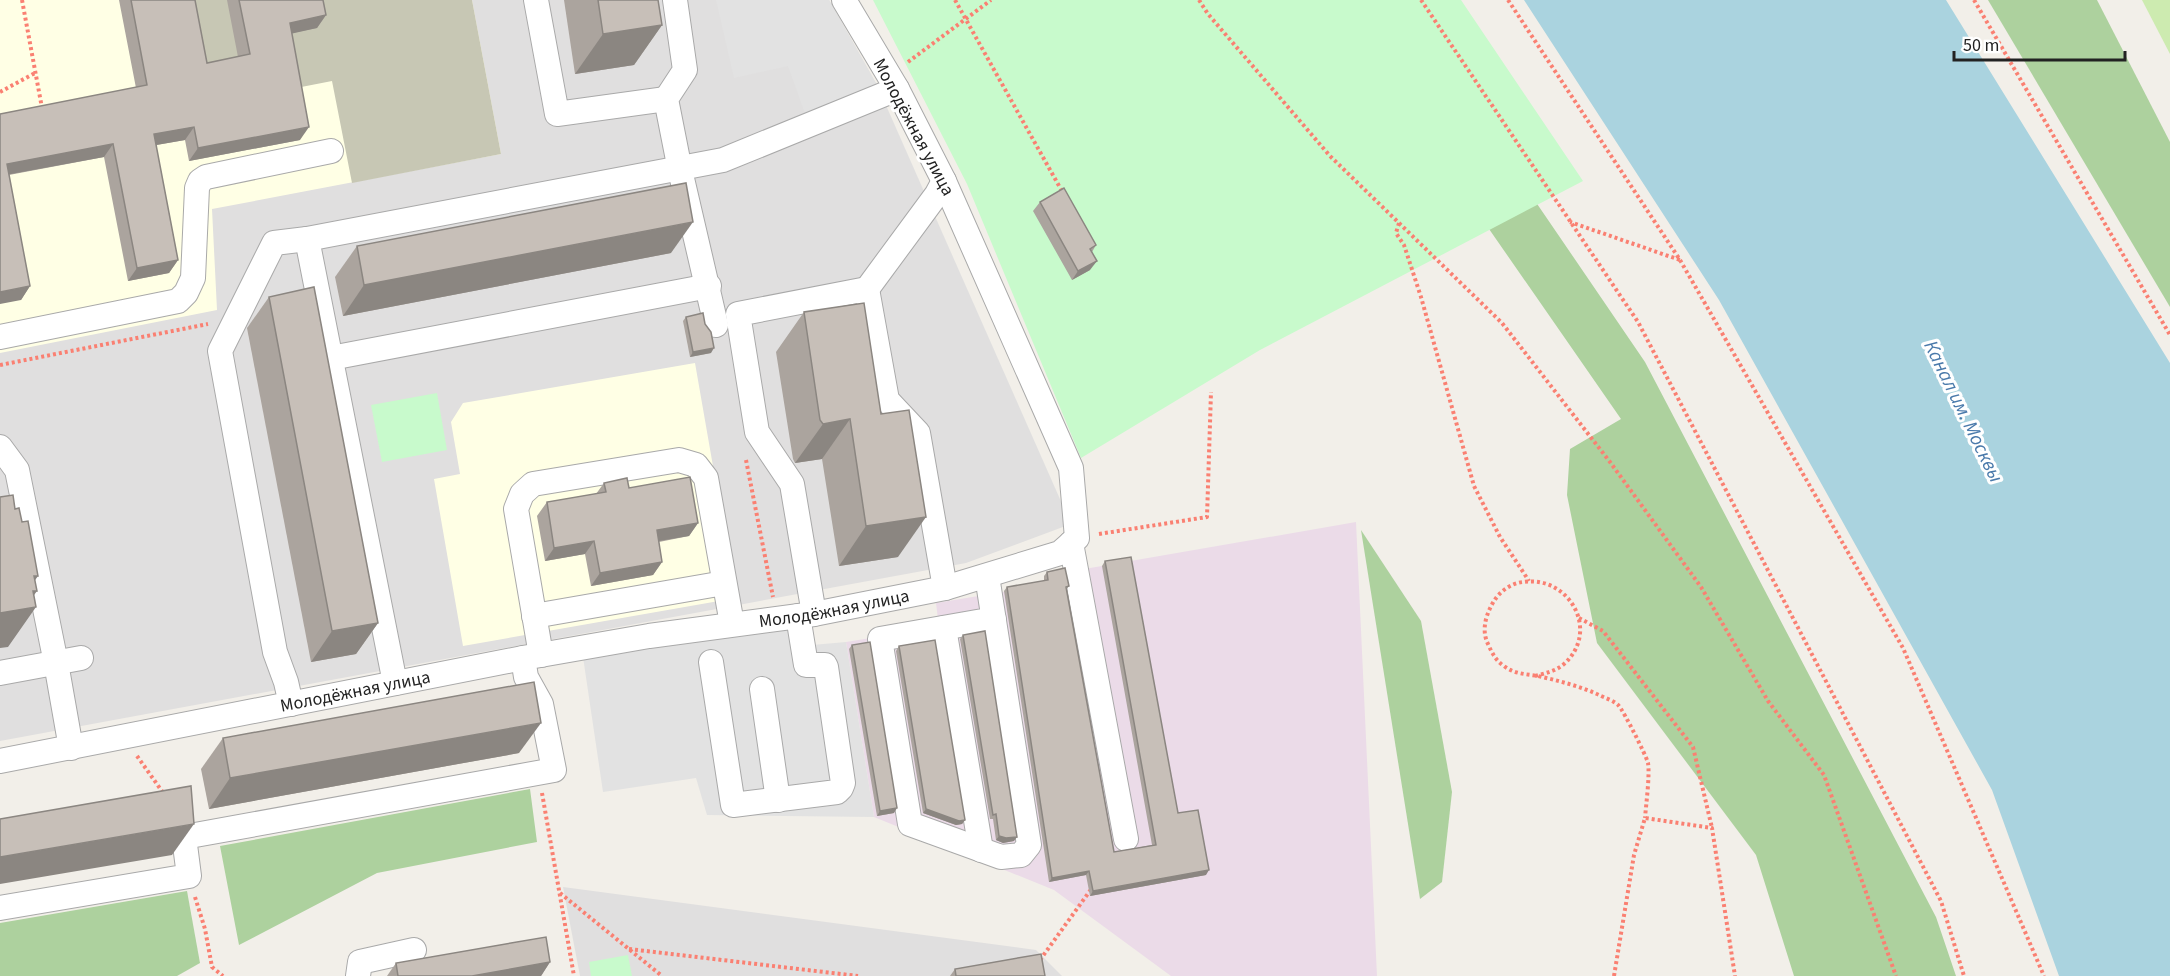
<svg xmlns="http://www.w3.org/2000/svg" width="2170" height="976" viewBox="0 0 2170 976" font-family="'Source Sans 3',sans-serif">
<rect width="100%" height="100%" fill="#f2efe9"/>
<g fill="#e0dfdf">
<path d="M0 0H829L877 85 1071 524 966 563 0 741Z"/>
<path d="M563 887 1036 950 1062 976H580Z"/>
</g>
<path fill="#ebdbe8" d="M1356 522 1377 976H1171L1054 890 874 817 846 642 939 627 936 603 1045 585 1044 576Z"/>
<g fill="#ffffe5">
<path d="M0 0H472L501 154 212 209 217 310 0 353Z"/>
<path d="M695 363 736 598 463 646 434 479 460 474 451 422 463 403Z"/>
</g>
<path fill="#c7c7b4" d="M184 0H472L501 154 352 183 332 81 291 89 174 80Z"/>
<path fill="#cdebb0" d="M2142 0H2170V54Z"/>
<g fill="#add19e">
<path d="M1330 0H1398L1645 362 1936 917 1956 976H1794L1756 855 1597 643 1567 495 1570 449 1621 419Z"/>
<path d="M1988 0H2097L2170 142V307Z"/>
<path d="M1361 530 1421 621 1452 792 1442 882 1420 899Z"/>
<path d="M530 789 537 842 377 873 239 945 220 846Z"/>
<path d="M187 891 200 963 177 976H0V923Z"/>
</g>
<g fill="#c8facc">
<path d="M873 0H1461L1583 181 1260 350 1081 458 967 184Z"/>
<path d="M437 393 447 450 382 462 371 405Z"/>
<path d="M628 955 632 976H591L589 962Z"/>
</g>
<g fill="#e2e2e2">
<path d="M716 0H829L877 85 807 119 788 66 734 78Z"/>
<path d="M809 628 812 645 846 642 874 817 707 815 696 778 603 792 583 657 676 643Z"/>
</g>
<path fill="#aad3df" d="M1524 0H1946L2170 363V976H2059L1992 790 1719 300Z"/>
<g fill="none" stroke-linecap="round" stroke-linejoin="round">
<defs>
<g id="minor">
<path d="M536 0 557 114 666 99"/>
<path d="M675 0 685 70 666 99 680 170 716 325"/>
<path d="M307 239 395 683"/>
<path d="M867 289 937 194 944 181"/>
<path d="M0 337 178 301 186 293 193 278 197 188 200 181 206 177 331 151"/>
<path d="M331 358 709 286"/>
<path d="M0 447 17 470 56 663 71 748"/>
<path d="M1071 543 1126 839"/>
<path d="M987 576 1029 845 1021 855 1001 857 910 824 880 639 994 619"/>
<path d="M814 614 792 484 757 432 738 314 867 289 887 400 918 433 945 588"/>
<path d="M534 616 724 583"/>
<path d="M944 628 981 850"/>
<path d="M541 655 516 509 522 494 533 484 679 460 696 465 706 478 732 624"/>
<path d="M711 662 733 805 837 792 841 788 843 783 826 667 825 665H806L798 616"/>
<path d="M0 673 81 658"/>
<path d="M762 689 778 800"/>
<path d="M291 704 286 682 275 652 220 351 274 243 307 239 723 160 897 89"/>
<path id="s1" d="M0 761 523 658 649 636 814 614 945 588 1060 553 1077 538 1071 468 944 181 897 89 844 0"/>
<path d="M0 908 189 876 184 837 554 770 541 704 526 677 523 658"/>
<path d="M358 976 360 962 414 950"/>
</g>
</defs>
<use href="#minor" stroke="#a9a9a9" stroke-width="26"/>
<g stroke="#fa8072" stroke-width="4" stroke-dasharray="3 3" stroke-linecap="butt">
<path d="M22 0 42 108"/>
<path d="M955 0 1063 193"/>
<path d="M1199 0 1208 14 1330 156 1502 323 1610 462 1701 587 1768 701 1824 775 1896 976"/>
<path d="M1421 0 1638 322 1941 901 1964 976"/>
<path d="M1508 0 1680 260 1570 222"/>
<path d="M1974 0 2170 335"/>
<path d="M908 62 991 0"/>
<path d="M0 92 35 73"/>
<path d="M1399 223 1396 233 1404 245 1421 297 1474 486 1500 537 1529 581"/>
<path d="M1680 260 1903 648 2044 976"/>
<path d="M0 365 208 324"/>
<path d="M746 460 773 597"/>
<path d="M1099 534 1207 517 1211 392"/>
<path d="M1579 618 1603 631 1693 747 1712 828"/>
<path d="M1535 676C1546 673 1556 671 1564 664 1601 631 1569 575 1523 582 1512 583 1500 591 1494 601 1486 614 1481 630 1488 644 1492 653 1496 661 1504 666 1514 674 1526 674 1538 676 1559 681 1580 686 1599 695 1605 698 1615 701 1619 706 1624 712 1646 755 1648 763 1650 775 1646 805 1645 818"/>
<path d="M137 756 164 794"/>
<path d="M542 793 574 976"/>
<path d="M560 893 662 976"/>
<path d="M195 897 205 929 212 967 223 976"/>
<path d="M629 949 858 976"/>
<path d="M1040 960 1092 888"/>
<path d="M1614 976 1634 855 1645 818 1712 828 1735 976"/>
</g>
<use href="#minor" stroke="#fff" stroke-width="24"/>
</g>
<g fill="#aba49e">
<path d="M119 0H195L207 63 238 57 227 0H323L326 15 317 28 292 33 300 140 189 161 185 140 156 145 178 260 169 273 128 281 104 157 9 175 30 286 21 300 0 114 136 88Z"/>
<path d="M564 0H658L662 25 634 65 575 74Z"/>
<path d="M1040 202 1096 245 1092 252 1090 270 1072 280 1033 211Z"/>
<path d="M357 246 671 253 343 316 335 277Z"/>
<path d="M269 297 378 623 356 654 311 662 247 328Z"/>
<path d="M864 303 898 557 839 566 822 459 795 463 793 459 776 352 804 312Z"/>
<path d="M686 317 711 353 690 357 683 321Z"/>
<path d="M604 483 629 488 698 523 689 536 659 542 662 562 653 575 591 586 585 554 545 561 537 516 547 502 596 494Z"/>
<path d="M1105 561 1178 813 1206 875 1090 896 1086 875 1049 882 1004 591 1007 587 1044 581V576L1047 572 1069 586 1067 589 1114 852 1152 845 1102 566Z"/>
<path d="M963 635 1014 841 1003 843 996 840 993 819H990L960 639Z"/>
<path d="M852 645 894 813 877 816 849 649Z"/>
<path d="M899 646 965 820 962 824 956 825 923 813 896 651Z"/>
<path d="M223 738 519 753 209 809 201 769Z"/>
<path d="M550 962 541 976H387L396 963Z"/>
<path d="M955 969 1045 976H950Z"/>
</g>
<g fill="#8b8681">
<path d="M326 15 317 28 281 36 290 23Z"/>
<path d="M662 25 634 65 575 74 603 34Z"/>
<path d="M194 127 185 140 145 147 154 134Z"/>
<path d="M309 127 300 140 189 161 198 148Z"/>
<path d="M113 144 104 157 0 176 7 164Z"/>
<path d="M693 222 671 253 343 316 364 285Z"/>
<path d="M178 260 169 273 128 281 137 268Z"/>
<path d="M1097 261 1090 270 1072 280 1078 271Z"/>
<path d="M30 286 21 300 0 304V292Z"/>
<path d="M714 348 711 353 690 357 693 352Z"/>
<path d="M850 419 822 459 795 463 823 424Z"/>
<path d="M926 517 898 557 839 566 866 526Z"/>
<path d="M698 523 689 536 647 543 657 530Z"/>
<path d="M594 541 585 554 545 561 554 548Z"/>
<path d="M662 562 653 575 591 586 600 573Z"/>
<path d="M34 576H38L13 611 33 591H37L24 609 36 607 8 647 0 648V613Z"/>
<path d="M378 623 356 654 311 662 332 631Z"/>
<path d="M541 723 519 753 209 809 230 778Z"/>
<path d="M897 808 894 813 877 816 880 811Z"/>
<path d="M926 809 965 820 962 824 956 825 923 813Z"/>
<path d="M194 824 172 855 0 884V857Z"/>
<path d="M999 836 1017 837 1014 841 1003 843 996 840Z"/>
<path d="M1209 870 1206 875 1090 896 1093 891Z"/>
<path d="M1089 871 1086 875 1049 882 1052 878Z"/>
<path d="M550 962 541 976H472Z"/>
</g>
<g fill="#c7bfb8" stroke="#8b8681" stroke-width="1.5">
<path d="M131 0H195L207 63 250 54 239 0H323L326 15 290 23 309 127 198 148 194 127 154 134 178 260 137 268 113 144 7 164 30 286 0 292V114L147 85Z"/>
<path d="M598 0H658L662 25 603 34Z"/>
<path d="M686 183 693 222 364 285 357 246Z"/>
<path d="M1064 188 1096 245 1090 249 1097 261 1078 271 1040 202Z"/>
<path d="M314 287 378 623 332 631 269 297Z"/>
<path d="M864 303 881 414 909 410 926 517 866 526 850 419 823 424 820 420 804 312Z"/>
<path d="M703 313 705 324 711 332 714 348 693 352 686 317Z"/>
<path d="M690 477 698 523 657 530 662 562 600 573 594 541 554 548 547 502 606 492 604 483 627 478 629 488Z"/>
<path d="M13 495 15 509 19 508 22 522 28 521 38 576H34L37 591H33L36 607 0 613V497Z"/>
<path d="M1131 557 1178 813 1198 810 1209 870 1093 891 1089 871 1052 878 1007 587 1048 580 1047 572 1065 568 1069 586 1066 587 1114 852 1156 845 1105 561Z"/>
<path d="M985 631 1017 837 1006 838 999 836 996 814 993 815 963 635Z"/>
<path d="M935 640 965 820 959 821 926 809 899 646Z"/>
<path d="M870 642 897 808 880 811 852 645Z"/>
<path d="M534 682 541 723 230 778 223 738Z"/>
<path d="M191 786 194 824 0 857V819Z"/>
<path d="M546 937 550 962 472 976H398L396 963Z"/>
<path d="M1041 954 1045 976H956L955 969Z"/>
</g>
<g text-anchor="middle" stroke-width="6" stroke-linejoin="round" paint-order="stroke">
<g font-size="18" fill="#222" stroke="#fff">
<text transform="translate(914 127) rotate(62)" y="6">Молодёжная улица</text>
<text dy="6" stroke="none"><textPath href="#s1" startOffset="848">Молодёжная улица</textPath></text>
<text dy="6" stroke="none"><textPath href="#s1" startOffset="362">Молодёжная улица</textPath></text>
</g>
<g font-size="20" font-style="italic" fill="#4a7aab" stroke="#fff">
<text transform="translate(1964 411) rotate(64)" y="7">Канал им. Москвы</text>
</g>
</g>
<path d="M1954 51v9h171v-9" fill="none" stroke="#222222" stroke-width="3"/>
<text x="1963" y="51" font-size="18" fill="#222222" stroke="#ffffff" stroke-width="4.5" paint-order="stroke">50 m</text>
</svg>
